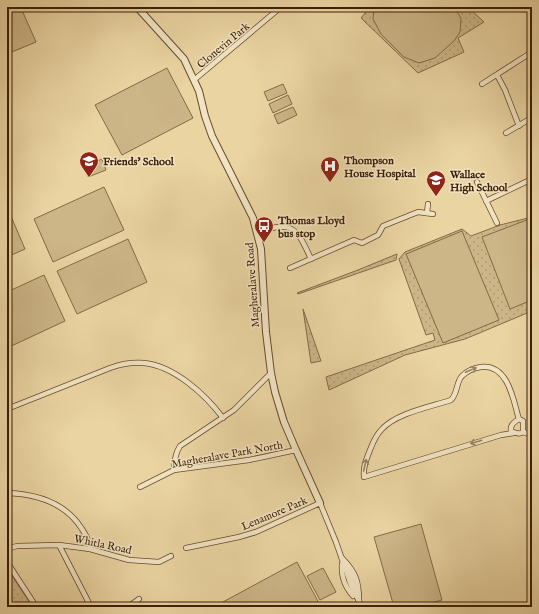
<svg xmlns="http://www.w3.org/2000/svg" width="539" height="614" viewBox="0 0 539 614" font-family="'IM FELL English',serif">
<defs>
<pattern id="grass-dots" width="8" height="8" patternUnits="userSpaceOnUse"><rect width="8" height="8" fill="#ccb587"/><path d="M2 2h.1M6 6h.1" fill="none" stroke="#b09b73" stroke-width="1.8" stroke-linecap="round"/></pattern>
</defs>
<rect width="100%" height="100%" fill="#ead4a2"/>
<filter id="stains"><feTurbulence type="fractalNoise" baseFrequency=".005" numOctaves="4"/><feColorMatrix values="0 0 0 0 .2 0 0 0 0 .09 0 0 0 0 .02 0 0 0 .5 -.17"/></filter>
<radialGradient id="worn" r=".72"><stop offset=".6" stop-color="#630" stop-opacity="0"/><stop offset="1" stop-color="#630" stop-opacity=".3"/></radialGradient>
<g fill="url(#grass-dots)" stroke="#846a46">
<path d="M370 7H468L484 22 458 38 464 52 418 73 361 18Z"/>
<path d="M532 217V311L465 339 405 355 329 390 326 377 435 340 433 333 426 335 399 259 405 252 462 229 471 236 500 225Z"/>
<path d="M397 254 396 260 298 294 297 293 358 270Z"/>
<path d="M303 309 321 361 311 363Z"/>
<path d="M7 568 30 603 29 607H7Z"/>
</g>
<g fill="#ccb587" stroke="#846a46">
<path d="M374 7H455L461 19 460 32 454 41 435 58 419 63 404 57 381 34 373 19Z"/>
<path d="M21 8 36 42 7 54V14Z"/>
<path d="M167 68 193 118 122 155 95 105Z"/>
<path d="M283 84 287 93 268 101 264 92Z"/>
<path d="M288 95 292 104 273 113 269 104Z"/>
<path d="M293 107 297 115 278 124 274 115Z"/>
<path d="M102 159 106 170 88 177 84 167Z"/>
<path d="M104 187 124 230 53 262 34 219Z"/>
<path d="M7 207 25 249 7 257Z"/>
<path d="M532 218V300L510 309 482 237Z"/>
<path d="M462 231 499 320 443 343 406 254Z"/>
<path d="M128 239 147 282 77 314 57 271Z"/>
<path d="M44 275 65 321 7 348V292Z"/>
<path d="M421 524 442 600 415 607H394L374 537Z"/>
<path d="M297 562 321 607H223L221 603Z"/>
<path d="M323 568 336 592 320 600 307 576Z"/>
</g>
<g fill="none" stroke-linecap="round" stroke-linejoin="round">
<defs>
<g id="minor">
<path d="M497 75 505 90 519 126"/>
<path d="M194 80 281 7"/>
<path d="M482 84 532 52"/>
<path d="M506 133 528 120"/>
<path d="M477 182 497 223"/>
<path d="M486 201 532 179"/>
<path d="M427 213 428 204"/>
<path d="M257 231C293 222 296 226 311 259"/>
<path d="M290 268 354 240 362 243 378 235 383 226 418 212 433 214"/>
<path d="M7 409 110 368C121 364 132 362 144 363 174 366 205 394 223 418"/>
<path d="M523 432 532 435"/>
<path d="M514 433 501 435 364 477C363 467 366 460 370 450 373 442 376 435 382 429 397 413 430 407 451 400 458 393 456 382 462 376 468 370 473 368 481 367 507 364 513 397 518 416L519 419 523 421V432C520 435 515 433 511 431 510 425 514 422 519 419"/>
<path d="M174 470C175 460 175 454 180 446L234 410 271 373"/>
<path d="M140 487 174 470 249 460 296 450"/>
<path d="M7 493C37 494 65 502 82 529 86 535 90 542 90 549"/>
<path d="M59 545 91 607"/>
<path d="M186 548 239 537 256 532 320 503 336 542 352 588 360 603"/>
<path d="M7 549 17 546 59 545 90 549 129 560 159 562 171 556"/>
<path d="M342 558C356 572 359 582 359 601"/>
<path d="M7 562 33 602 34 607"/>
<path d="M345 563 349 570 358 595"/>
<path d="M342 564C341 576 345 587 353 596"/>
<path d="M128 607 139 599"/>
</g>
<path id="tertiary" d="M137 7 184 59 199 91 205 116 212 136 253 218 261 249 266 332 271 373 275 392 284 422 296 450 320 503"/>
</defs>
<use href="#minor" stroke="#684c2c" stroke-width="6"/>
<use href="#tertiary" stroke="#684c2c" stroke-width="8"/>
<use href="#minor" stroke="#f1e3c3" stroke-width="4.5"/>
<use href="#tertiary" stroke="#f1e3c3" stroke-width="6"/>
</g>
<defs><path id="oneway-shaft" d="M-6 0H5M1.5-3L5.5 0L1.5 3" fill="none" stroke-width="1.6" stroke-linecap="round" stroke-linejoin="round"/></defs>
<g stroke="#968164">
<use href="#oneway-shaft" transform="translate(471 370) rotate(-23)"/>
<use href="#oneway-shaft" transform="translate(476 442) rotate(163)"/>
<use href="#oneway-shaft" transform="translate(365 465) rotate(-77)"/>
</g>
<defs>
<symbol id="school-pin" viewBox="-11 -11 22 30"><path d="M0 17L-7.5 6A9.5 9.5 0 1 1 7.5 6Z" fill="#8f2418" stroke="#f1e3c3"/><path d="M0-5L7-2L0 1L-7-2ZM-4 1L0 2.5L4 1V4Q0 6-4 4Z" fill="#fff"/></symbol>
<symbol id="hospital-pin" viewBox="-11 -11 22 30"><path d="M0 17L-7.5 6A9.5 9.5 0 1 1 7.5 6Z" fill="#8f2418" stroke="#f1e3c3"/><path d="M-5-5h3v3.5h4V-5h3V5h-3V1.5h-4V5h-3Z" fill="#fff"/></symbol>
<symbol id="bus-pin" viewBox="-11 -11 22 30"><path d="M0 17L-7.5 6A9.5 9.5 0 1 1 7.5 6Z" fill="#8f2418" stroke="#f1e3c3"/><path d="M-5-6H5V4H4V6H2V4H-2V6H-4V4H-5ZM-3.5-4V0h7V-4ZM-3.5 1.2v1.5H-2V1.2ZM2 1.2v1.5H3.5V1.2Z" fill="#fff"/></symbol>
</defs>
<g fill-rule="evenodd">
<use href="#school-pin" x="78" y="150" width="22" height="30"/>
<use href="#hospital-pin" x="319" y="155" width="22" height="30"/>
<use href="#school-pin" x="425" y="169" width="22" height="30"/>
<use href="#bus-pin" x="253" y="215" width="22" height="30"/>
</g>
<g text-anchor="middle" stroke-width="3" stroke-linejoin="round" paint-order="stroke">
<g font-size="11" fill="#3c1f05" stroke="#f1e3c3">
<text transform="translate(223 45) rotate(-40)" y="4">Clonevin Park</text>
<text transform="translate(252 285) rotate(-94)" y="4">Magheralave Road</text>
<text transform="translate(227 454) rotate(-10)" y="4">Magheralave Park North</text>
<text transform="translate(274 513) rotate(-23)" y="4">Lenamore Park</text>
<text transform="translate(103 544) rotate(12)" y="4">Whitla Road</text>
</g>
<g font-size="11" font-weight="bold" fill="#3c1f05" stroke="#f1e3c3" text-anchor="start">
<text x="344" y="164">Thompson<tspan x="344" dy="13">House Hospital</tspan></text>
<text x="103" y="165">Friends' School</text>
<text x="450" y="178">Wallace<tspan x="450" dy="13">High School</tspan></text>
<text x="278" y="224">Thomas Lloyd<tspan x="278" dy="13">bus stop</tspan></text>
</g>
</g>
<rect width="539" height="614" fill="none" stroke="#ead4a2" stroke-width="24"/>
<rect x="8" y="8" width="523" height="598" fill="none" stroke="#3c1f05" stroke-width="2"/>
<rect x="12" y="12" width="515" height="590" fill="none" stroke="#3c1f05"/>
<rect width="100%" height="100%" filter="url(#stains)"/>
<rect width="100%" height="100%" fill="url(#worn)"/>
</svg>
